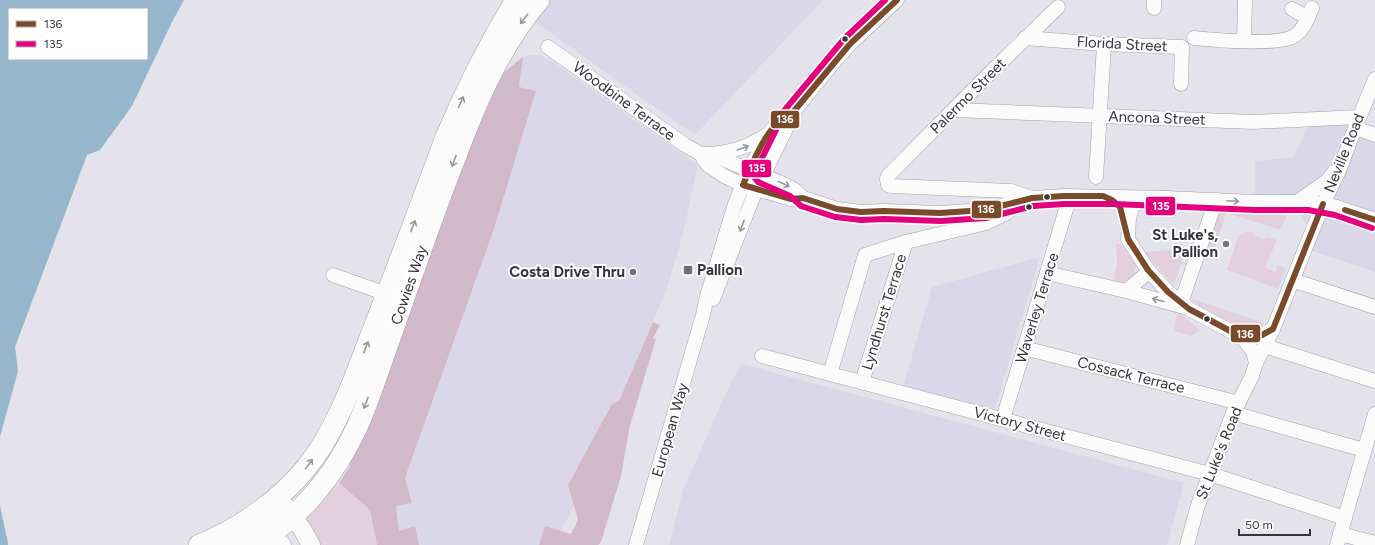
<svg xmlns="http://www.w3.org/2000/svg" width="1375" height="545" viewBox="0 0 1375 545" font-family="Figtree,sans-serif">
<rect width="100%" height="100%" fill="#e4e3ec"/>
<g fill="#dad8e8">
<path d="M505 0H823L695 135 623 85Z"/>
<path d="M530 55H539L553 62 698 165 683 234 666 291 568 519 550 545H419L415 526 399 531 396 506 412 502 405 478 494 229 536 92 519 87 523 57Z"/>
<path d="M1352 117 1355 128 1375 135V272L1306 249 1308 227 1300 214 1287 202H1255V161L1294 157 1311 119Z"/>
<path d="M1040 257 995 409 903 387 932 287Z"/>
<path d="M742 364 1184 483 1167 545H669L683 490 730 384Z"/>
</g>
<g fill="#e3d0dd">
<path d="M1217 208 1283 212 1287 214 1281 230 1226 213 1213 253 1204 251Z"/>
<path d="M1245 231 1255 233 1254 236 1265 239 1266 237 1277 240 1265 267 1275 272 1278 265 1286 269 1278 289 1227 270 1239 234 1244 235Z"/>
<path d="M1116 244H1121L1136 265 1134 275 1121 284 1114 279 1117 264Z"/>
<path d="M1183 249 1188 253 1190 260 1183 258 1181 262 1189 264 1188 266 1181 264 1174 285 1143 252Z"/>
<path d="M1190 298 1264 323 1259 329 1232 323 1206 311Z"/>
<path d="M1177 313 1182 315 1200 330 1191 336 1174 331Z"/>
<path d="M339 483 370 510 377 545H320L305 519 308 513Z"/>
</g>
<g fill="#d2b9c9">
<path d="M523 57 519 87 536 91 494 229 405 478 412 503 396 506 399 531 415 526 419 545H377L370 510 339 483 350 466 352 452 459 170 491 96 504 72Z"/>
<path d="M653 322 660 325 653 338 656 339 630 425 621 476 601 542 598 545H539L545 526 571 534 578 520 568 485 612 404 619 401Z"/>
</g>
<g fill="#96b6cb" fill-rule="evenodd">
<path d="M0 0H184L172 22 132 106 100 150 87 155 15 347 18 371 0 437ZM9 9H147V59H9Z"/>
<path d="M0 506 8 543V545H0Z"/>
</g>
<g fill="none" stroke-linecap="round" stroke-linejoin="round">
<defs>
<g id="minor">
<path d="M1058 7 988 75 889 175 887 179 888 185 891 186 1011 191 1032 198 1064 196 1166 198"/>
<path d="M1154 8V0"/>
<path d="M1292 9 1308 18"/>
<path d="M1025 38 1104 44 1182 47 1181 84"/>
<path d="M1194 38C1214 40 1284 47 1297 34 1305 28 1308 16 1312 8"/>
<path d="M1244 41 1245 0"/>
<path d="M548 47 685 145 701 154H712L737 165 786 185 795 190 803 198"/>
<path d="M954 110 1253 122 1359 117"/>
<path d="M1355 128 1375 135"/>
<path d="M701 154 704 160 709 166 724 176 743 185 791 199 803 198 837 209 861 212 884 211 940 213 985 210 1032 198"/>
<path d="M712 154C738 150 746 148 768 134"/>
<path d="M1096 177 1104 44"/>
<path d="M1297 202 1327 181 1334 172"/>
<path d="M1047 273 1126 291 1184 307"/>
<path d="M333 275 395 297"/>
<path d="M1292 280 1375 307"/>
<path d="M1126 291 1145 275 1148 270"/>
<path d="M713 299 756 190 787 127 789 117"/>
<path d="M1181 303 1216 200"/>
<path d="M1273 329 1262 335H1249L1234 333 1189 309 1168 292 1148 270 1128 239 1129 218 1133 206 1143 200 1166 198 1255 202H1309L1337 207 1375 220"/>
<path d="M1239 334 1253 351 1256 363"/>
<path d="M1265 346 1375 381"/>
<path d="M1024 348 1239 403"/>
<path d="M762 356 1210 474 1345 518"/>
<path d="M830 374 865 255 906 242 986 223 1007 213 1011 205"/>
<path d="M862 382 906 242"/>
<path d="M1233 413 1364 450"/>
<path d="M1003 419 1070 196"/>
<path d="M1340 534 1375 543"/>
<path d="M636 545 703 315 707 296 735 204 749 170 769 133 778 123 789 117 833 63 850 44 897 0"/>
<path d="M1187 545 1198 505 1233 413 1252 376 1256 363 1273 329 1323 204 1338 173 1355 128 1375 79"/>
<path d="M1337 545 1375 414"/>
</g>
<g id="major">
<path d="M286 507 302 529 311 545"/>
<path d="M227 545 246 535 279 513H286L293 516"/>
<path d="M252 545 270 543 282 545"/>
</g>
<g id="highway">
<path d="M199 545C238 530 280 500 306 468 337 431 356 374 373 330 398 266 422 202 446 137 466 90 489 44 516 0"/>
<path d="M252 545C299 520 335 475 357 427 370 398 379 368 390 338 411 279 431 219 454 161 475 104 499 47 539 0"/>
</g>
</defs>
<use href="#minor" stroke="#a2a2a8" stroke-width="15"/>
<use href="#major" stroke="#a2a2a8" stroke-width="19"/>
<use href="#highway" stroke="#a2a2a8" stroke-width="22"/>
<use href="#minor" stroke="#fbfbfc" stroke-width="14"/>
<use href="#major" stroke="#fbfbfc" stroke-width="18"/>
<use href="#highway" stroke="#fbfbfc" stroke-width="21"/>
<defs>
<g id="bus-1">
<path d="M897 0 850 44 789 117C786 119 781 121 778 123 764 134 750 168 743 185L791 199 803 198 837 209 861 212 884 211 940 213 985 210 1032 198 1064 196H1103L1112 200 1120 207 1128 239 1148 270 1168 292 1189 309 1234 333 1262 335 1273 329 1323 204"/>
<path d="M1345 210 1375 220"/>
</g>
<path id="bus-2" d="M885 0 844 39 783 112 779 124 755 172 754 177 758 182 790 196 801 206 835 217 861 220 884 219 941 221 986 218 1033 206 1064 204H1114L1255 210H1308L1335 215 1372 228"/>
</defs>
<use href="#bus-1" stroke="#fff" stroke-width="9"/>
<use href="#bus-2" stroke="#fff" stroke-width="9"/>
<use href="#bus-1" stroke="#7a4b2a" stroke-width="6"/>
<use href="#bus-2" stroke="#e5007d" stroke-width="6"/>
</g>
<defs><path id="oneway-shaft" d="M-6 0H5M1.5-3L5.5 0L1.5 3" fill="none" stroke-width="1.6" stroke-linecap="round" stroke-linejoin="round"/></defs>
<g stroke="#98989c">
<use href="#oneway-shaft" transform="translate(524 19) rotate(127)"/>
<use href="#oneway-shaft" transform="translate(461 102) rotate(-66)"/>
<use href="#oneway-shaft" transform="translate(743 148) rotate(-20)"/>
<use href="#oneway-shaft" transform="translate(454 161) rotate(111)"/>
<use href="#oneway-shaft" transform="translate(784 184) rotate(25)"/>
<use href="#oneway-shaft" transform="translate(1233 201) rotate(3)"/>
<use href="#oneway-shaft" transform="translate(413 226) rotate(-69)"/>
<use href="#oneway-shaft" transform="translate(742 226) rotate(110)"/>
<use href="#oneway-shaft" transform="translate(1158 300) rotate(-165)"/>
<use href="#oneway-shaft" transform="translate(366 347) rotate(-69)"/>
<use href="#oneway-shaft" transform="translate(366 403) rotate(110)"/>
<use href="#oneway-shaft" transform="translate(309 464) rotate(-54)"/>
</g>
<g fill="#35343b" stroke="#fff" stroke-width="1.5">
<circle cx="845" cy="39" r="3.5"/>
<circle cx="1047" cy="197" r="3.5"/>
<circle cx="1029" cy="207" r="3.5"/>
<circle cx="1207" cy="319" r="3.5"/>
</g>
<g fill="#727179" stroke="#fff" stroke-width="1.5">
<circle cx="1226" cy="244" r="4"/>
<rect x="683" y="265" width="10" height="10" rx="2"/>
<circle cx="633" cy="272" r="4"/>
</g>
<g text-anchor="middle" stroke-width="4" stroke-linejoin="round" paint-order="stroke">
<g font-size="15" fill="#35343b" stroke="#fff">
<text transform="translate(1122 44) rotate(3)" y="5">Florida Street</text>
<text transform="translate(968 96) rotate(-45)" y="5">Palermo Street</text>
<text transform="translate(624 101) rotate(36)" y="5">Woodbine Terrace</text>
<text transform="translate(1157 118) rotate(2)" y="5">Ancona Street</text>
<text transform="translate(1344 153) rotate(-68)" y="5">Neville Road</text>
<text transform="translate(409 285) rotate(-71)" y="5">Cowies Way</text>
<text transform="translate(1037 308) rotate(-73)" y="5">Waverley Terrace</text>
<text transform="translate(884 312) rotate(-73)" y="5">Lyndhurst Terrace</text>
<text transform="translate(1131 375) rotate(14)" y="5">Cossack Terrace</text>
<text transform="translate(1020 424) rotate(15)" y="5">Victory Street</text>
<text transform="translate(670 430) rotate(-74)" y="5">European Way</text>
<text transform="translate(1219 453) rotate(-68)" y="5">St Luke's Road</text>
</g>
<g font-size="15" font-weight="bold" fill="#35343b" stroke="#fff" text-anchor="end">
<text x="1218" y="240">St Luke's,<tspan x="1218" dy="17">Pallion</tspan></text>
<text x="697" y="275" text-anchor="start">Pallion</text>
<text x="625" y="277">Costa Drive Thru</text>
</g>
</g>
<g stroke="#fff" stroke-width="1.5">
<rect x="770" y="110" width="30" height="19" rx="4" fill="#7a4b2a"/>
<rect x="741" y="159" width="31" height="19" rx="4" fill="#e5007d"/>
<rect x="1145" y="196" width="31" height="20" rx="4" fill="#e5007d"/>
<rect x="971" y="200" width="31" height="19" rx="4" fill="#7a4b2a"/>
<rect x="1230" y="324" width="31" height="19" rx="4" fill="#7a4b2a"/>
</g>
<g font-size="11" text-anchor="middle" font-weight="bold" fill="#fff">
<text x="785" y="123">136</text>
<text x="757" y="172">135</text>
<text x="1161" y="210">135</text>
<text x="986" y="213">136</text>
<text x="1245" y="338">136</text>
</g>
<rect x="8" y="8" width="140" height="52" fill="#ffffff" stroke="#aeaeb1"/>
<rect x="16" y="21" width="20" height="6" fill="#7a4b2a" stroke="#aeaeb1"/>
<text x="44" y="28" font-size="12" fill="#35343b">136</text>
<rect x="16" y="41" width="20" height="6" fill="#e5007d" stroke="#aeaeb1"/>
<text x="44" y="48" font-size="12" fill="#35343b">135</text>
<path d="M1239 529v6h71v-6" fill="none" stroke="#35343b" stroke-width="2"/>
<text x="1245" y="529" font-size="12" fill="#35343b" stroke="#ffffff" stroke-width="3" paint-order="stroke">50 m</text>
</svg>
